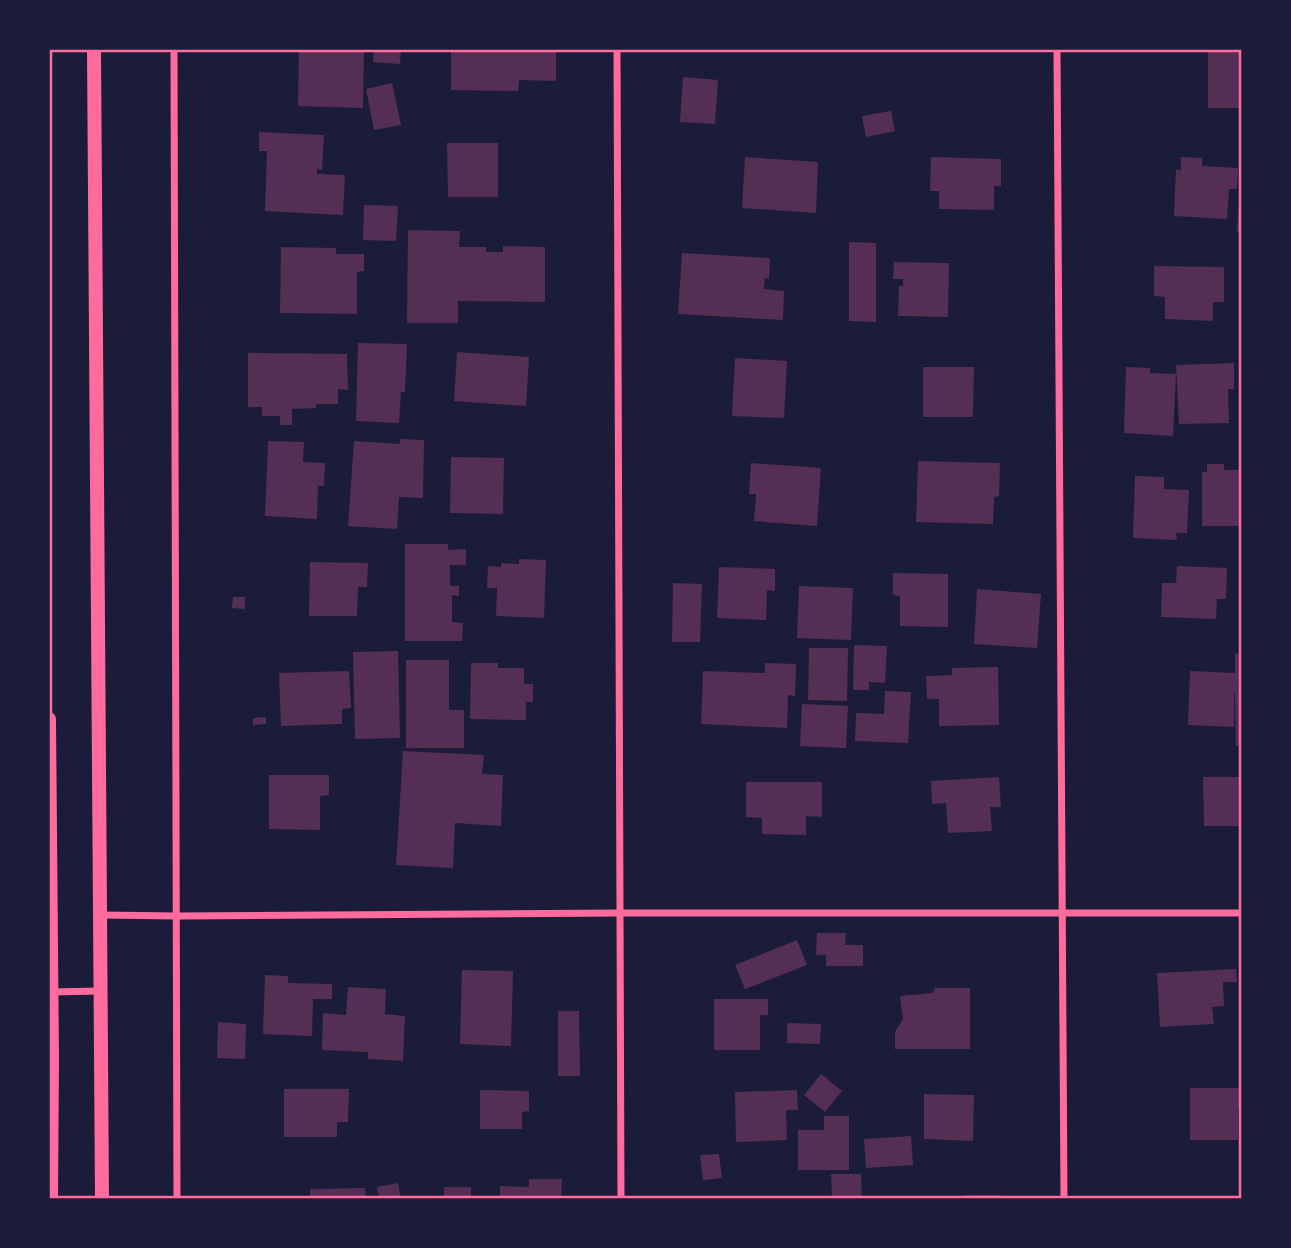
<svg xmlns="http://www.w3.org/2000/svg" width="1291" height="1248" viewBox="0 0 1291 1248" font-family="Figtree,sans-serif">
<rect width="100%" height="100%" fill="#1b1b3a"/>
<g fill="#542f53">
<path d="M299 49H364L363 108 298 106Z"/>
<path d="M374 49H401L400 64 373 62Z"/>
<path d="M451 49H556V81L519 80 518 91 451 90Z"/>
<rect x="1208" y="52" width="34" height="56"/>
<path d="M683 77 718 80 715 124 680 122Z"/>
<path d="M392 83 401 125 374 130 366 89Z"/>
<path d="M891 111 895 131 866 137 862 116Z"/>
<path d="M259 132 324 135 322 170 317 169V174L345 175 343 215 265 211 267 151H259Z"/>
<path d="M447 143H498V197H448Z"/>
<path d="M745 157 818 162 816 213 742 208Z"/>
<path d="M931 157 1001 159V186H994V210L939 209V191H930Z"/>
<path d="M1181 157 1202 158V166L1238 168 1237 189H1229L1227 219 1174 216 1176 169 1181 171Z"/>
<path d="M1240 187H1242V232H1237Z"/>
<path d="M364 205 398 206 396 241 363 240Z"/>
<path d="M408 230 460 231 459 247H486V252H503V246L545 247V302L458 301V323H407Z"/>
<path d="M849 242 876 243V322L849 321Z"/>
<path d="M281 247 336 248V254H364V271L357 272V314L280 313Z"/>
<path d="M682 253 770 258 769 279 765 278 764 289 784 291 783 320 678 314Z"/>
<path d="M894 262 949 263 948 317 898 316 899 286H903V279H893Z"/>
<path d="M1154 266 1224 267V302H1213V321L1165 319V297L1154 296Z"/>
<path d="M358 343 407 344 405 392H401L399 423 356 421Z"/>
<path d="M457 352 529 357 526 406 454 401Z"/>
<path d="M248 353 347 354 348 390 338 389V404H316V408L292 409V425H280V416H262V407H248Z"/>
<path d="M735 358 787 361 784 418 732 416Z"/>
<path d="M1234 363V389H1228L1229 423 1179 424 1176 365Z"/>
<path d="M923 367H974L973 417H923Z"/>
<path d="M1126 367 1150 368V373L1176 374 1173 436 1124 433Z"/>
<path d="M400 439 424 440 423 498 399 497 397 529 348 526 354 441 400 444Z"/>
<path d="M268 441 304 442 303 462 325 463 324 486H318L317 519 265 516Z"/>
<path d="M451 457 504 458 503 514 450 513Z"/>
<path d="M918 461 1000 463 999 496 994 497 993 524 916 522Z"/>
<path d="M751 463 821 468 817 526 754 521 756 494H749Z"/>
<path d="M1207 464H1224V470H1242V526H1202V472H1207Z"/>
<path d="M1135 476 1164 477V489L1189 490 1187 533H1176L1177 540 1133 538Z"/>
<path d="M405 544H448V550L466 549V565H450V586H459V596L452 595V622L463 623 462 641H405Z"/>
<path d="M519 559 546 560 544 618 496 616 497 588H487L488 566 501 567V563L519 564Z"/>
<path d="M310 562 368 563 367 587H358L357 616H309Z"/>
<path d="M1177 566 1227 568 1226 599H1217L1216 619 1161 617 1162 583H1176Z"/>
<path d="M719 567 775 569V591L767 590 766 620 717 618Z"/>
<path d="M893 573 948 574V627L900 626V596L893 595Z"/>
<path d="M673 583 702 584 700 642H672Z"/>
<path d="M799 586 853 588 851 640 797 638Z"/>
<path d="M977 589 1041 594 1037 648 974 644Z"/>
<path d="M233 597H245V609L232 608Z"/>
<path d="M854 645 887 646 885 683 869 682V690H853Z"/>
<path d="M809 648H848L847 701 808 700Z"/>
<path d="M398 651 400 738 355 739 353 652Z"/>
<path d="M1242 653V746H1236L1235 694H1234V727L1188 725 1190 671 1235 673V654Z"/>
<path d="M406 660H449V710H464V748H406Z"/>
<path d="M471 663H498V668H524V684H533V702H526V720L470 719Z"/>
<path d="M765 663 796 664 795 696 788 695 787 728 701 724 703 671 765 673Z"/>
<path d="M998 667 999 725 939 726V699H927L926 676 952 675V668Z"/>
<path d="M349 671 351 708 342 709V724L281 726 279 673Z"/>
<path d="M885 691 911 692 908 743 855 741 856 713 884 714Z"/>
<path d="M802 704 848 706 846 748 800 746Z"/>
<path d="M266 717V724L253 725V718Z"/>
<path d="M403 751 484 755 482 774 503 775 501 826 455 823 453 868 396 865Z"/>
<path d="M269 775H329V795L320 796V830L269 829Z"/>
<path d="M999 777 1001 807H990L992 831 948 833 946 803 932 804 931 781Z"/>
<path d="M1203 777H1242V826H1204Z"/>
<path d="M746 782H822V817L806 816V835L762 834V818L746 817Z"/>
<path d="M817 933H846L845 945H863V966H826V955H816Z"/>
<path d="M797 940 807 965 745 989 735 965Z"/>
<path d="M1236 969 1237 982H1223L1224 1006 1212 1007 1214 1024 1160 1027 1157 973Z"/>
<path d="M462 970 513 971 511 1046 460 1044Z"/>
<path d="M265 975 288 976V983L332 984V999H313L312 1036 263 1034Z"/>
<path d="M348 987 386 989 385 1014 405 1016 403 1061 368 1059V1052L322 1050 323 1013 346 1015Z"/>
<path d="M935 988H970V1049H895V1032L903 1019 900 996 933 993Z"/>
<path d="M714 999H768V1015H760V1050H714Z"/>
<path d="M558 1011H579L580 1076H558Z"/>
<path d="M218 1022 246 1024 245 1059 217 1058Z"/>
<path d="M787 1023 821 1024 820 1044 787 1043Z"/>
<path d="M821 1074 842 1091 825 1112 804 1095Z"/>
<path d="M1190 1088H1242V1108H1238V1140H1190Z"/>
<path d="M284 1089H349L348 1122H337V1137H284Z"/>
<path d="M480 1090 529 1091V1111L522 1112V1129H480Z"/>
<path d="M797 1090 798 1110H786L787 1140 736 1142 735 1092Z"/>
<path d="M924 1094 974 1095 973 1141 924 1139Z"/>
<path d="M824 1116H849V1170H798V1130H824Z"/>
<path d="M911 1136 913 1165 866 1168 864 1139Z"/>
<path d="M719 1154 722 1178 703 1180 700 1155Z"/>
<path d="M831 1174H861L862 1199H832Z"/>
<path d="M529 1179H562L561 1199H500V1186L529 1187Z"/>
<path d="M398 1183 401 1199H379L377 1187Z"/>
<rect x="444" y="1187" width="27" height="12"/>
<path d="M365 1188 366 1199H310V1189Z"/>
<rect x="963" y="1195" width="38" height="4"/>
</g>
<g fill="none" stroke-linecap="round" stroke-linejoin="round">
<g stroke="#ff6b9d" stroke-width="7">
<path d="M174 49 177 1199"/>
<path d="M617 49 621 1199"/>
<path d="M1057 49 1064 1199"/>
<path d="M101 915 177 916 620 913H1242"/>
<path d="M50 992 100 991"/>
</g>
<g stroke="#ff6b9d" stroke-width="14">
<path d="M94 49 102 1199"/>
<path d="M49 719 52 1059 51 1199"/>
</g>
</g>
<rect width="1291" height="1248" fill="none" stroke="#1b1b3a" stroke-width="102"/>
<rect x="51" y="51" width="1189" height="1146" fill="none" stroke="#ff6b9d" stroke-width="2.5"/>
</svg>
